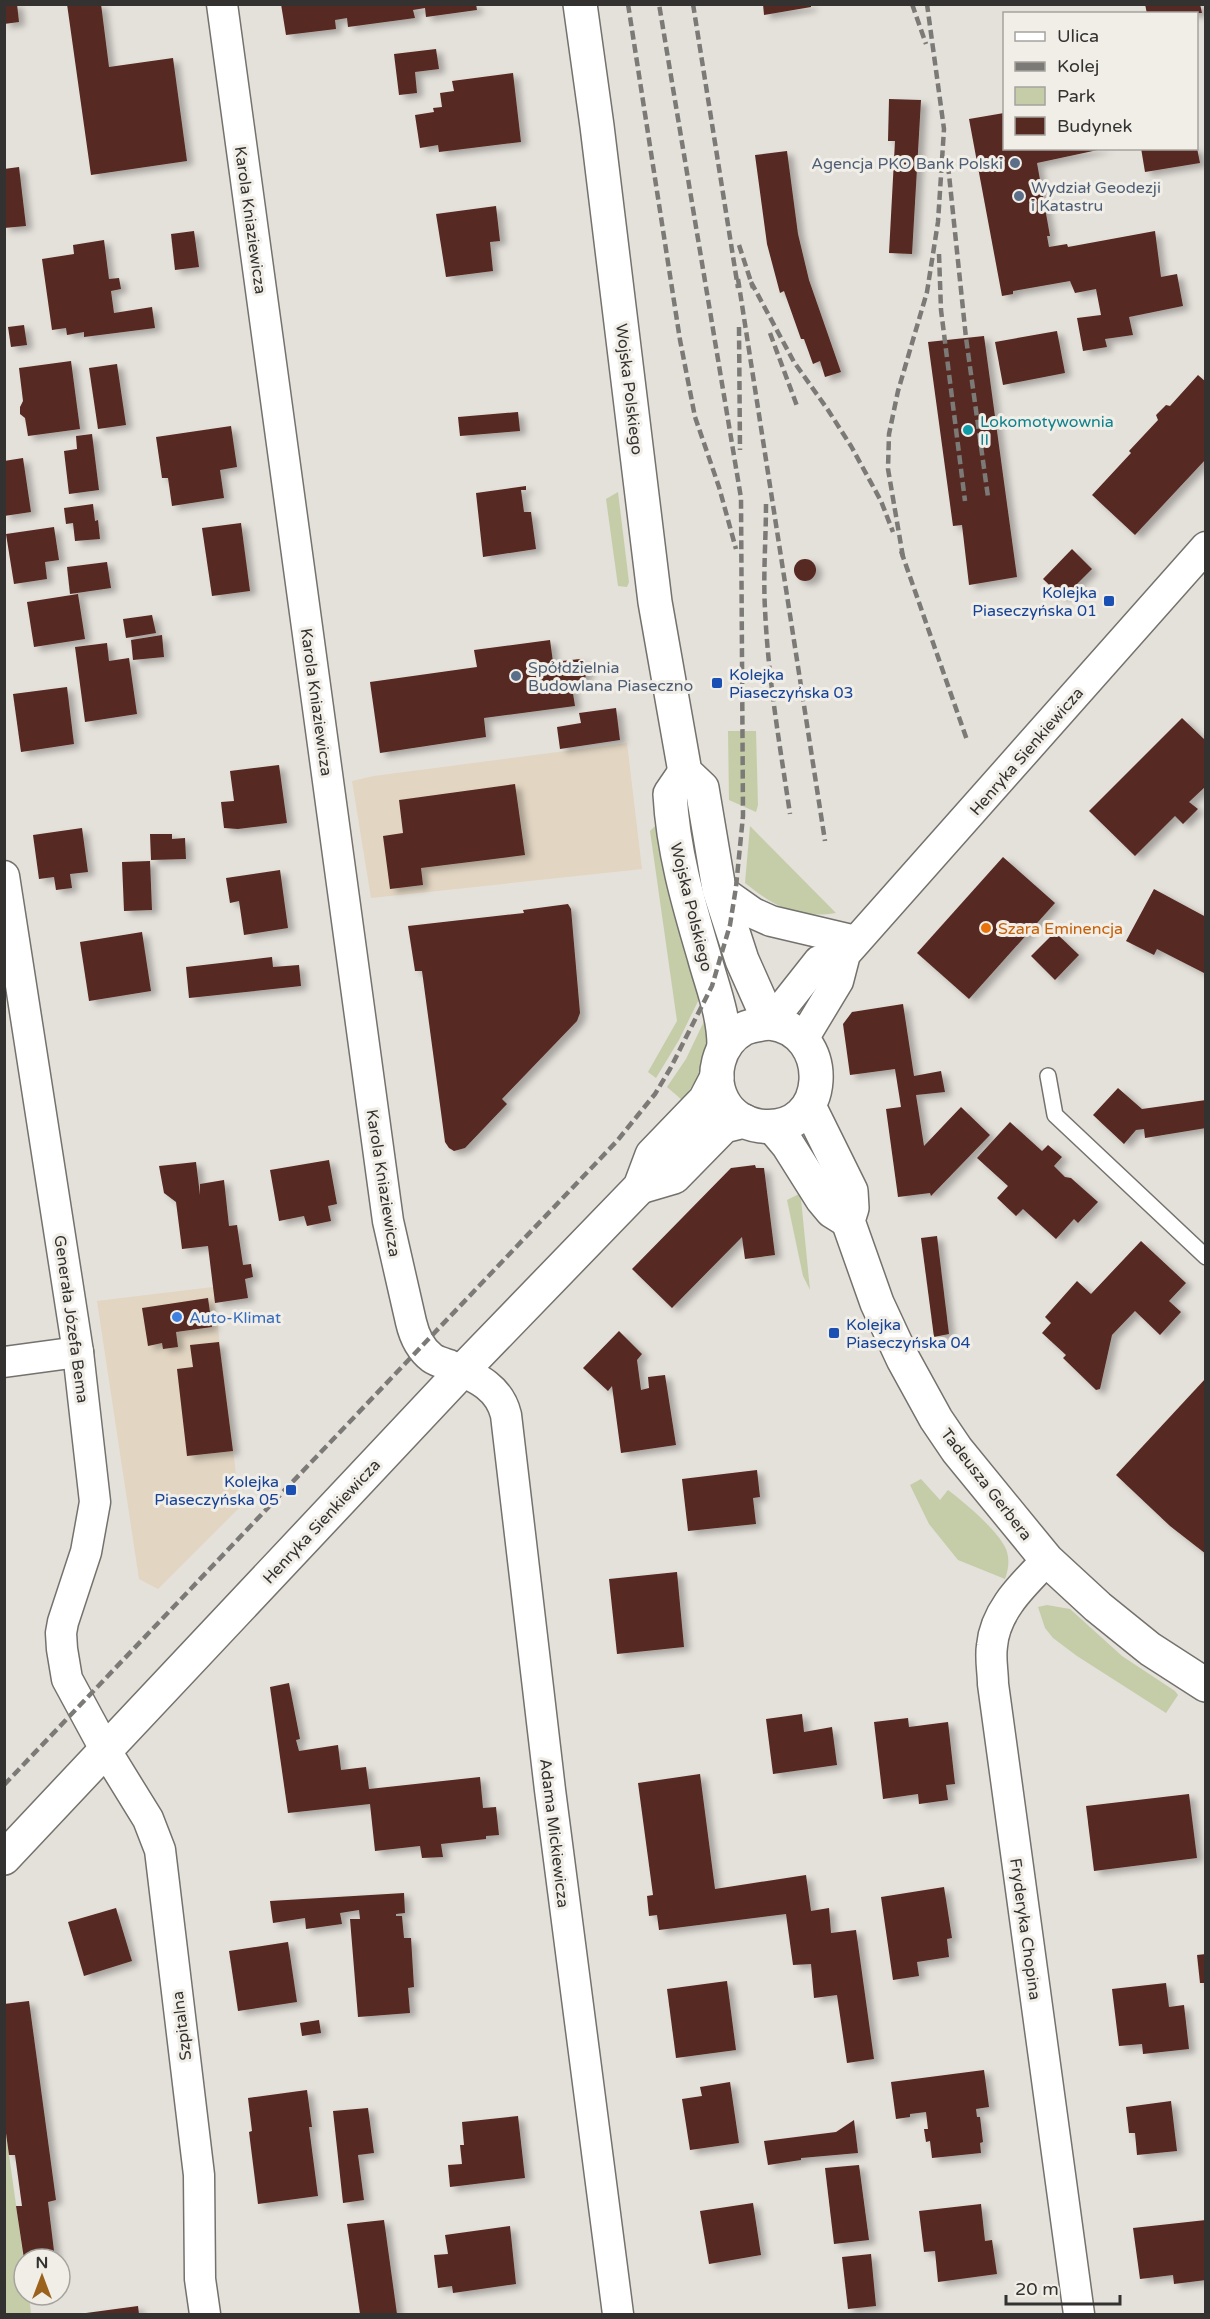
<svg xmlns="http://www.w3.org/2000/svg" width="1210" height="2319" viewBox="0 0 1210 2319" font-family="'Varela Round',sans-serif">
<defs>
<filter id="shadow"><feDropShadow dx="6" dy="4" stdDeviation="3" flood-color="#0004"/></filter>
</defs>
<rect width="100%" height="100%" fill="#e4e0da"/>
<g fill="#e2d5c2">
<path d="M627 743 642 869 371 898 352 781 374 776Z"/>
<path d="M213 1287 240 1507 158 1589 139 1579 97 1301Z"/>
</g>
<g fill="#c5cda8">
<path d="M618 492 629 582 627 587 618 586 606 499Z"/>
<path d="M728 731H756L758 805 756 812 729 800Z"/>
<path d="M660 824 702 993 679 1040 656 1078 648 1072 677 1021 650 831 655 826Z"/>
<path d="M750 826 836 913C797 919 775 907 745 883Z"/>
<path d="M708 1013C708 1053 707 1068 682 1100L667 1087 686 1059Z"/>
<path d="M799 1194 801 1199 810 1290 803 1276 787 1200Z"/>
<path d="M921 1479 940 1500 948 1490C964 1502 996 1529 1005 1547 1010 1557 1009 1568 1005 1579L958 1560 929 1524 910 1485Z"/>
<path d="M1047 1605 1070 1609 1122 1656 1175 1691 1178 1695 1166 1713 1077 1656 1053 1638 1045 1628 1038 1607Z"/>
<path d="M4 2119 24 2262V2295H29L31 2314H5Z"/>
</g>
<g fill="#562921" filter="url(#shadow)">
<path d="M4 4H17L19 22 4 24Z"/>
<path d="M67 4H101L109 67 173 58 187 161 91 175Z"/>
<path d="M281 4H476L477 10 426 17 425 8 413 10 415 18 348 27 347 18 335 20 336 29 286 35Z"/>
<path d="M763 4H811V7L764 15Z"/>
<path d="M1145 4H1200L1202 13 1147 14Z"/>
<path d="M436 49 439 69 415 72 417 93 399 95 394 54Z"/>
<path d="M513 73 521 142 439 152 438 145 420 148 415 115 434 112 433 108 442 107 440 93 454 91 452 81Z"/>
<path d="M889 99 921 100 912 254 889 253 895 141H888Z"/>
<path d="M1004 113V148H1107L1037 163 1050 236H1047L1049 247 1067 244 1068 247 1155 231 1161 277 1177 274 1183 306 1129 317 1133 335 1105 339 1107 347 1083 351 1077 318 1101 315 1096 289 1075 293 1070 281 1013 291V294L1002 296 969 119Z"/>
<path d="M1141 148H1197L1200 163 1145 172Z"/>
<path d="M787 151 798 234 809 280 841 372 825 377 820 361 813 364 804 339H801L784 291 780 293 767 244 755 155Z"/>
<path d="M19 167 26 226 4 228V169Z"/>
<path d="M496 206 500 241 490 242 493 271 446 277 436 214Z"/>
<path d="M194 231 199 267 175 270 171 234Z"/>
<path d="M104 240 109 279 119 278 121 289 111 291 114 313 152 307 155 328 84 337V332L67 335 66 328 52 330 42 259 74 254 73 245Z"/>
<path d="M24 325 27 345 11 347 8 327Z"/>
<path d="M1057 331 1065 373 1003 385 995 342Z"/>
<path d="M984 336 1017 577 969 585 962 525 953 526 928 342Z"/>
<path d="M71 361 80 429 28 436 25 418 20 414V407L23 401 19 368Z"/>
<path d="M117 364 126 425 98 429 89 368Z"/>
<path d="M1198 375 1206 382V459L1135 535 1092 495 1131 453 1129 451 1158 420 1156 415 1166 405 1170 406Z"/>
<path d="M518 412 520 431 460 436 458 417Z"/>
<path d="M231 426 237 467 220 470 224 498 172 506 168 478H162L156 437Z"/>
<path d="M92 434 99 490 69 494 64 451 77 449 76 436Z"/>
<path d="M23 458 31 512 4 516V461Z"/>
<path d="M526 486V490H521L524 512H531L536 549 483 557 476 493Z"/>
<path d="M93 504 95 521 98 520 100 539 75 541 73 523 66 524 64 508Z"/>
<path d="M241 523 250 591 212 596 202 528Z"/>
<path d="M54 527 59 560 45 562 47 579 14 584 6 534Z"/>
<path d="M1072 549 1092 569 1063 598 1043 579Z"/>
<circle cx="805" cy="570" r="11"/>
<path d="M107 562 111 588 70 594 67 567Z"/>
<path d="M78 594 85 639 34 647 27 602Z"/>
<path d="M152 615 156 633 126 638 123 619Z"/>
<path d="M162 635 164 657 133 660 131 640Z"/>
<path d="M550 640 553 662 580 659 587 664 588 670 585 678 582 680 571 681 575 706 484 718 486 737 380 753 370 682 477 667 474 650Z"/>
<path d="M107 643 109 661 129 658 137 714 85 722 75 647Z"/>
<path d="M67 687 74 744 21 752 13 694Z"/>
<path d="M616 708 620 740 560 749 557 727 581 723 579 713Z"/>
<path d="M1182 718 1206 741V786L1189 802 1198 809 1183 824 1175 816 1135 856 1089 811Z"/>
<path d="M279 765 287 823 238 829 224 828 221 802 234 801 230 771Z"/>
<path d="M515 784 525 855 421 868 423 885 390 889 383 836 403 833 399 800Z"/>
<path d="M82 828 88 872 70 874 72 888 56 890 54 877 39 879 33 835Z"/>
<path d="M150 834H172V839L185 838 186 859 151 860Z"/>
<path d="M1003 857 1055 903 969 999 917 953Z"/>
<path d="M150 861 152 910 124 911 122 862Z"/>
<path d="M280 870 288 928 244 935 239 901 230 903 226 878Z"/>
<path d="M1154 889 1206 917V974L1157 949 1154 955 1126 941Z"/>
<path d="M568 904 571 909 580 1013 577 1021 502 1099 507 1104 465 1148 454 1151 449 1148 445 1142 422 971H415L408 926 524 913 523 910Z"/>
<path d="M142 932 151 991 89 1001 80 942Z"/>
<path d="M1055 932 1079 955 1055 980 1031 956Z"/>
<path d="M272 957 273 967 299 965 301 986 189 998 186 967Z"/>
<path d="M903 1004 914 1076 941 1071 945 1092 916 1095 924 1146 961 1107 990 1135 931 1196 930 1193 898 1197 886 1109 901 1107 895 1069 850 1075 843 1024 852 1012Z"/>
<path d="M1118 1088 1142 1109 1206 1100V1128L1145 1138 1144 1129 1136 1130 1124 1144 1093 1115Z"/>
<path d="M1010 1122 1042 1151 1048 1145 1062 1157 1054 1166 1065 1177 1071 1178 1098 1202 1078 1223 1074 1219 1056 1239 1023 1209 1016 1216 997 1198 1008 1186 977 1158Z"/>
<path d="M329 1160 337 1204 328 1206 331 1221 307 1226 304 1216 279 1221 270 1170Z"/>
<path d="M196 1162 200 1195V1184L224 1180 229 1226 237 1225 243 1265 251 1264 253 1277 245 1279 248 1298 215 1303 208 1246 182 1249 176 1202 164 1193 159 1166Z"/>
<path d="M755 1165 756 1168H764L775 1255 745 1259 742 1237 672 1308 632 1269 731 1168Z"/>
<path d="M937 1236 949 1334 934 1337 921 1238Z"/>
<path d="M1141 1241 1186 1283 1169 1301 1181 1312 1160 1335 1135 1311 1112 1335 1100 1389 1096 1390 1063 1358 1066 1355 1042 1333 1051 1323 1045 1317 1077 1281 1091 1294Z"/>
<path d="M208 1298 212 1327 176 1332 178 1347 163 1349 162 1343 148 1346 142 1308Z"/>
<path d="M619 1331 642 1354 637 1360 641 1390 649 1388 648 1377 665 1375 676 1445 621 1453 612 1386 608 1391 583 1368Z"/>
<path d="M219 1342 233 1451 187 1456 177 1369 193 1367 190 1345Z"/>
<path d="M1206 1378V1554L1170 1526 1116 1475Z"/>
<path d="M757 1470 760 1497 753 1498 756 1524 688 1531 682 1479Z"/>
<path d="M677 1572 684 1647 617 1654 609 1579Z"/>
<path d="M289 1683 300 1739 296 1740 299 1751 338 1745 341 1770 366 1767 369 1789 480 1777 483 1808 496 1807 499 1835 486 1836V1839L441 1844 443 1857 422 1858 420 1846 375 1851 370 1804 288 1813 270 1687Z"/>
<path d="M802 1714 804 1732 832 1727 837 1765 773 1774 766 1719Z"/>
<path d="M908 1718 909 1727 948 1722 955 1784 946 1785 948 1800 919 1804 918 1794 883 1799 874 1722Z"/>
<path d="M700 1774 715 1889 806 1875 811 1911 829 1908 831 1933 856 1930 874 2059 847 2063 837 1995 814 1998 811 1964 793 1965 786 1914 659 1930 657 1915 649 1916 647 1896 653 1895 638 1783Z"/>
<path d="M1189 1794 1197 1858 1094 1871 1086 1806Z"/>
<path d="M944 1887 952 1938 947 1939 949 1957 917 1962 919 1976 893 1980 881 1897Z"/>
<path d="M404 1893 405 1913 396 1914V1916H402L404 1938H411L414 1987 408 1988 410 2013 358 2017 350 1919H360L359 1910 340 1913 342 1924 306 1929 305 1918 273 1923 270 1901Z"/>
<path d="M116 1908 132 1961 84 1976 68 1922Z"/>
<path d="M288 1942 297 2002 238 2011 229 1951Z"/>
<path d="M1206 1954V1983H1200L1197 1955Z"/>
<path d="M727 1981 736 2050 676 2058 667 1989Z"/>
<path d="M1166 1983 1169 2007 1184 2005 1189 2049 1143 2054 1142 2044 1119 2046 1112 1989Z"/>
<path d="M29 2001 56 2200 48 2202 55 2259H24L16 2206H22L15 2155H9L4 2119V2004Z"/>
<path d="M319 2020 321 2033 302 2036 300 2023Z"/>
<path d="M984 2070 989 2107 976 2109 977 2117H980L983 2142 980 2143 981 2153 932 2158 930 2141 926 2142 924 2129H928L926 2112 910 2114V2117L896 2119 891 2082Z"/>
<path d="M730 2082 739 2143 690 2150 682 2099 702 2096 700 2087Z"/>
<path d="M307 2090 312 2127H309L318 2196 258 2204 249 2132 252 2131 248 2098Z"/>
<path d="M1171 2101 1177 2151 1137 2155 1135 2133H1129L1126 2107Z"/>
<path d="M368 2108 374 2153 358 2155 364 2200 343 2203 333 2111Z"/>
<path d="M518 2116 525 2178 450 2187 448 2165 462 2164 460 2145H464L462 2122Z"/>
<path d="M854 2120 858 2153 801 2158V2160L768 2165 764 2141 836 2132Z"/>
<path d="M859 2165 869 2240 834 2244 825 2168Z"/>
<path d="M753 2203 761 2255 709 2264 700 2211Z"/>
<path d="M981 2204 985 2241 992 2240 997 2274 938 2282 935 2251 924 2252 919 2211Z"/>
<path d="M384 2220 397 2314H360L347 2224Z"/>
<path d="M1206 2220V2280L1174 2284 1173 2275 1140 2279 1133 2228Z"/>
<path d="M510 2226 516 2284 453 2293 452 2286 438 2288 434 2255 448 2254 445 2235Z"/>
<path d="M871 2254 876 2306 848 2309 842 2257Z"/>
<path d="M138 2306 139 2314H86V2313Z"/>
</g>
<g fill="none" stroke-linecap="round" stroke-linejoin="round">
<defs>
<path id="lane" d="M1048 1076 1055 1115 1206 1257"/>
<g id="street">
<path d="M222 4 388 1221 411 1322C414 1335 420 1349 432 1358 436 1361 443 1363 449 1365 475 1377 499 1386 506 1415L550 1790 618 2314"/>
<path d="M4 876 78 1352 95 1502 86 1552 63 1622 61 1633 62 1649 67 1679 106 1751 148 1819 160 1850 199 2175 200 2279 205 2314"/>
<path d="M719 889 753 913 771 921 856 941"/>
<path d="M770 1023 819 961 845 954"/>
<path d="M803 1039 838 981 845 954 1206 547"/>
<path d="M4 1362 78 1352"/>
<path d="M1047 1560C1024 1584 995 1610 992 1646 990 1658 993 1672 993 1684L1079 2314"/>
</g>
<g id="secondary">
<path d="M580 4 597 126 655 602 685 772 702 788 719 889 742 960 770 1023"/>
<path d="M685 772 670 794C673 850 688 902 704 956 712 986 724 1014 724 1046"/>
<path d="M770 1023C834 1030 832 1135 760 1126 745 1124 730 1115 723 1101 710 1077 718 1043 743 1029 751 1025 761 1024 770 1023Z"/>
<path d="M809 1106 851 1191 852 1208 848 1221 877 1303 903 1359 936 1419 957 1450 1047 1560 1098 1607 1150 1649 1206 1685"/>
<path d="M773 1127 788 1145 822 1199 832 1211 848 1221"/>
<path d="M640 1187 674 1177 724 1126 744 1121"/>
<path d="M4 1858 462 1371 640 1187 652 1155 705 1100 717 1077"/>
</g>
</defs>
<use href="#lane" stroke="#75726d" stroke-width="18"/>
<use href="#street" stroke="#75726d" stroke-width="33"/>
<use href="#secondary" stroke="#75726d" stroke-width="36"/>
<use href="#lane" stroke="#fff" stroke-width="15"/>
<use href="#street" stroke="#fff" stroke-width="30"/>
<use href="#secondary" stroke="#fff" stroke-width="33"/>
<g stroke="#7c7a77" stroke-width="4.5" stroke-dasharray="9 4.5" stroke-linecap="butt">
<path d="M628 4 680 340 695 417 719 487 736 549"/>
<path d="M693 4 738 288"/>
<path d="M912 4 926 44"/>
<path d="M948 165 966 338 988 497"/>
<path d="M739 245 753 288"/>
<path d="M939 254 941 310 965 501"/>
<path d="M738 279 825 841"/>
<path d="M751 282 794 362 828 410 851 446 881 501 893 532"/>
<path d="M739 327 740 450"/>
<path d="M770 333 797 406"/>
<path d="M766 504C766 539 763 574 765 609 768 678 780 746 790 814"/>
<path d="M901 551 967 740"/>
<path d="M903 557 888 469 889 434 898 391 927 292 938 222 944 129 927 4"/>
<path d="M4 1785 617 1141 655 1094 670 1069 712 986 730 925 736 887 743 816 741 498 659 4"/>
</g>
</g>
<g fill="#5c6f8a" stroke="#f1eee7" stroke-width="2">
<circle cx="1015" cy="163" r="6"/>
<circle cx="1019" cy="196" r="6"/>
<circle cx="516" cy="676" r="6"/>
</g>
<circle fill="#0f9aa8" stroke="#f1eee7" stroke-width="2" cx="968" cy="430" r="6"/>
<g fill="#1a4fb4" stroke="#f1eee7" stroke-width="2">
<rect x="1103" y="595" width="12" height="12" rx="3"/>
<rect x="711" y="677" width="12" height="12" rx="3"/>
<rect x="828" y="1327" width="12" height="12" rx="3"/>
<rect x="285" y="1484" width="12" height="12" rx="3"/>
</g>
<circle fill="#e8710a" stroke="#f1eee7" stroke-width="2" cx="986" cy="928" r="6"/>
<circle fill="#3f7fe0" stroke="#f1eee7" stroke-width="2" cx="177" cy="1317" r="6"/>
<g text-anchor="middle" stroke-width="6" stroke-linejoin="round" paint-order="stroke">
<g font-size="16" fill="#4e5e75" stroke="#f1eee7" text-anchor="start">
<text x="1003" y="169" text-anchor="end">Agencja PKO Bank Polski</text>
<text x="1031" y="193">Wydział Geodezji<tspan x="1031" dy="18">i Katastru</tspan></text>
<text x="528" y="673">Spółdzielnia<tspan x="528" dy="18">Budowlana Piaseczno</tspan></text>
</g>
<g font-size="16" fill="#333230" stroke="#f1eee7">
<text transform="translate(251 220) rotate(82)" y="6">Karola Kniaziewicza</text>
<text transform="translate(630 389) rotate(83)" y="6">Wojska Polskiego</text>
<text transform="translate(317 702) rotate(82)" y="6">Karola Kniaziewicza</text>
<text transform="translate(1026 751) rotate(-49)" y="6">Henryka Sienkiewicza</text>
<text transform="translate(692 907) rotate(76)" y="6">Wojska Polskiego</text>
<text transform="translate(384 1183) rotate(81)" y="6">Karola Kniaziewicza</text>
<text transform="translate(72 1319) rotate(82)" y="6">Generała Józefa Bema</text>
<text transform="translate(987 1484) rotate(52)" y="6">Tadeusza Gerbera</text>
<text transform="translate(321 1521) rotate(-47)" y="6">Henryka Sienkiewicza</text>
<text transform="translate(555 1833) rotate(83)" y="6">Adama Mickiewicza</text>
<text transform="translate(1026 1929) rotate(82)" y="6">Fryderyka Chopina</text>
<text transform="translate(181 2026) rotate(-97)" y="6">Szpitalna</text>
</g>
<g font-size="16" fill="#0d838f" stroke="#f1eee7" text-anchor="start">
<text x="980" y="427">Lokomotywownia<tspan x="980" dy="18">II</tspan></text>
</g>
<g font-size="16" fill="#164399" stroke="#f1eee7" text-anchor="end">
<text x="1097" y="598">Kolejka<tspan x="1097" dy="18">Piaseczyńska 01</tspan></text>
<text x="729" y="680" text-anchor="start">Kolejka<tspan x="729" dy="18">Piaseczyńska 03</tspan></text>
<text x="846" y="1330" text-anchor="start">Kolejka<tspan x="846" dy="18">Piaseczyńska 04</tspan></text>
<text x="279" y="1487">Kolejka<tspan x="279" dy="18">Piaseczyńska 05</tspan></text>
</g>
<g font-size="16" fill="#c56008" stroke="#f1eee7" text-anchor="start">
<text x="998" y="934">Szara Eminencja</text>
</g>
<g font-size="16" fill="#366cbe" stroke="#f1eee7" text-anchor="start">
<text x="189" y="1323">Auto-Klimat</text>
</g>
</g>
<rect width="1210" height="2319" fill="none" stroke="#333230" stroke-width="12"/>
<rect x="1003" y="12" width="195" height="138" fill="#f1eee7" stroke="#a5a39e" stroke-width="1.5"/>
<rect x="1015" y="32" width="30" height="9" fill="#ffffff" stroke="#a5a39e" stroke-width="1.5"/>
<text x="1057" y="42" font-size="18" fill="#333230">Ulica</text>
<rect x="1015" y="62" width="30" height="9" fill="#7c7a77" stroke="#a5a39e" stroke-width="1.5"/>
<text x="1057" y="72" font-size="18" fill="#333230">Kolej</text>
<rect x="1015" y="87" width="30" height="18" fill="#c5cda8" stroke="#a5a39e" stroke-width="1.5"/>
<text x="1057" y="102" font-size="18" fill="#333230">Park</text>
<rect x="1015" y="117" width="30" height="18" fill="#562921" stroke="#a5a39e" stroke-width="1.5"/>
<text x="1057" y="132" font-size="18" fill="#333230">Budynek</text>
<g transform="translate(42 2277)"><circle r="28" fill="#f1eee7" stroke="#a5a39e" stroke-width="1.5"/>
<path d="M0-4.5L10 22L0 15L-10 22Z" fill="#9a621d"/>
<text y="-9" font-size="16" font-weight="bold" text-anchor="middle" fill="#333230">N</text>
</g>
<path d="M1006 2295v9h114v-9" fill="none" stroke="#333230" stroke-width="3"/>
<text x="1015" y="2295" font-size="18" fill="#333230" stroke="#f1eee7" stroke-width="4.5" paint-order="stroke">20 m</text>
</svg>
